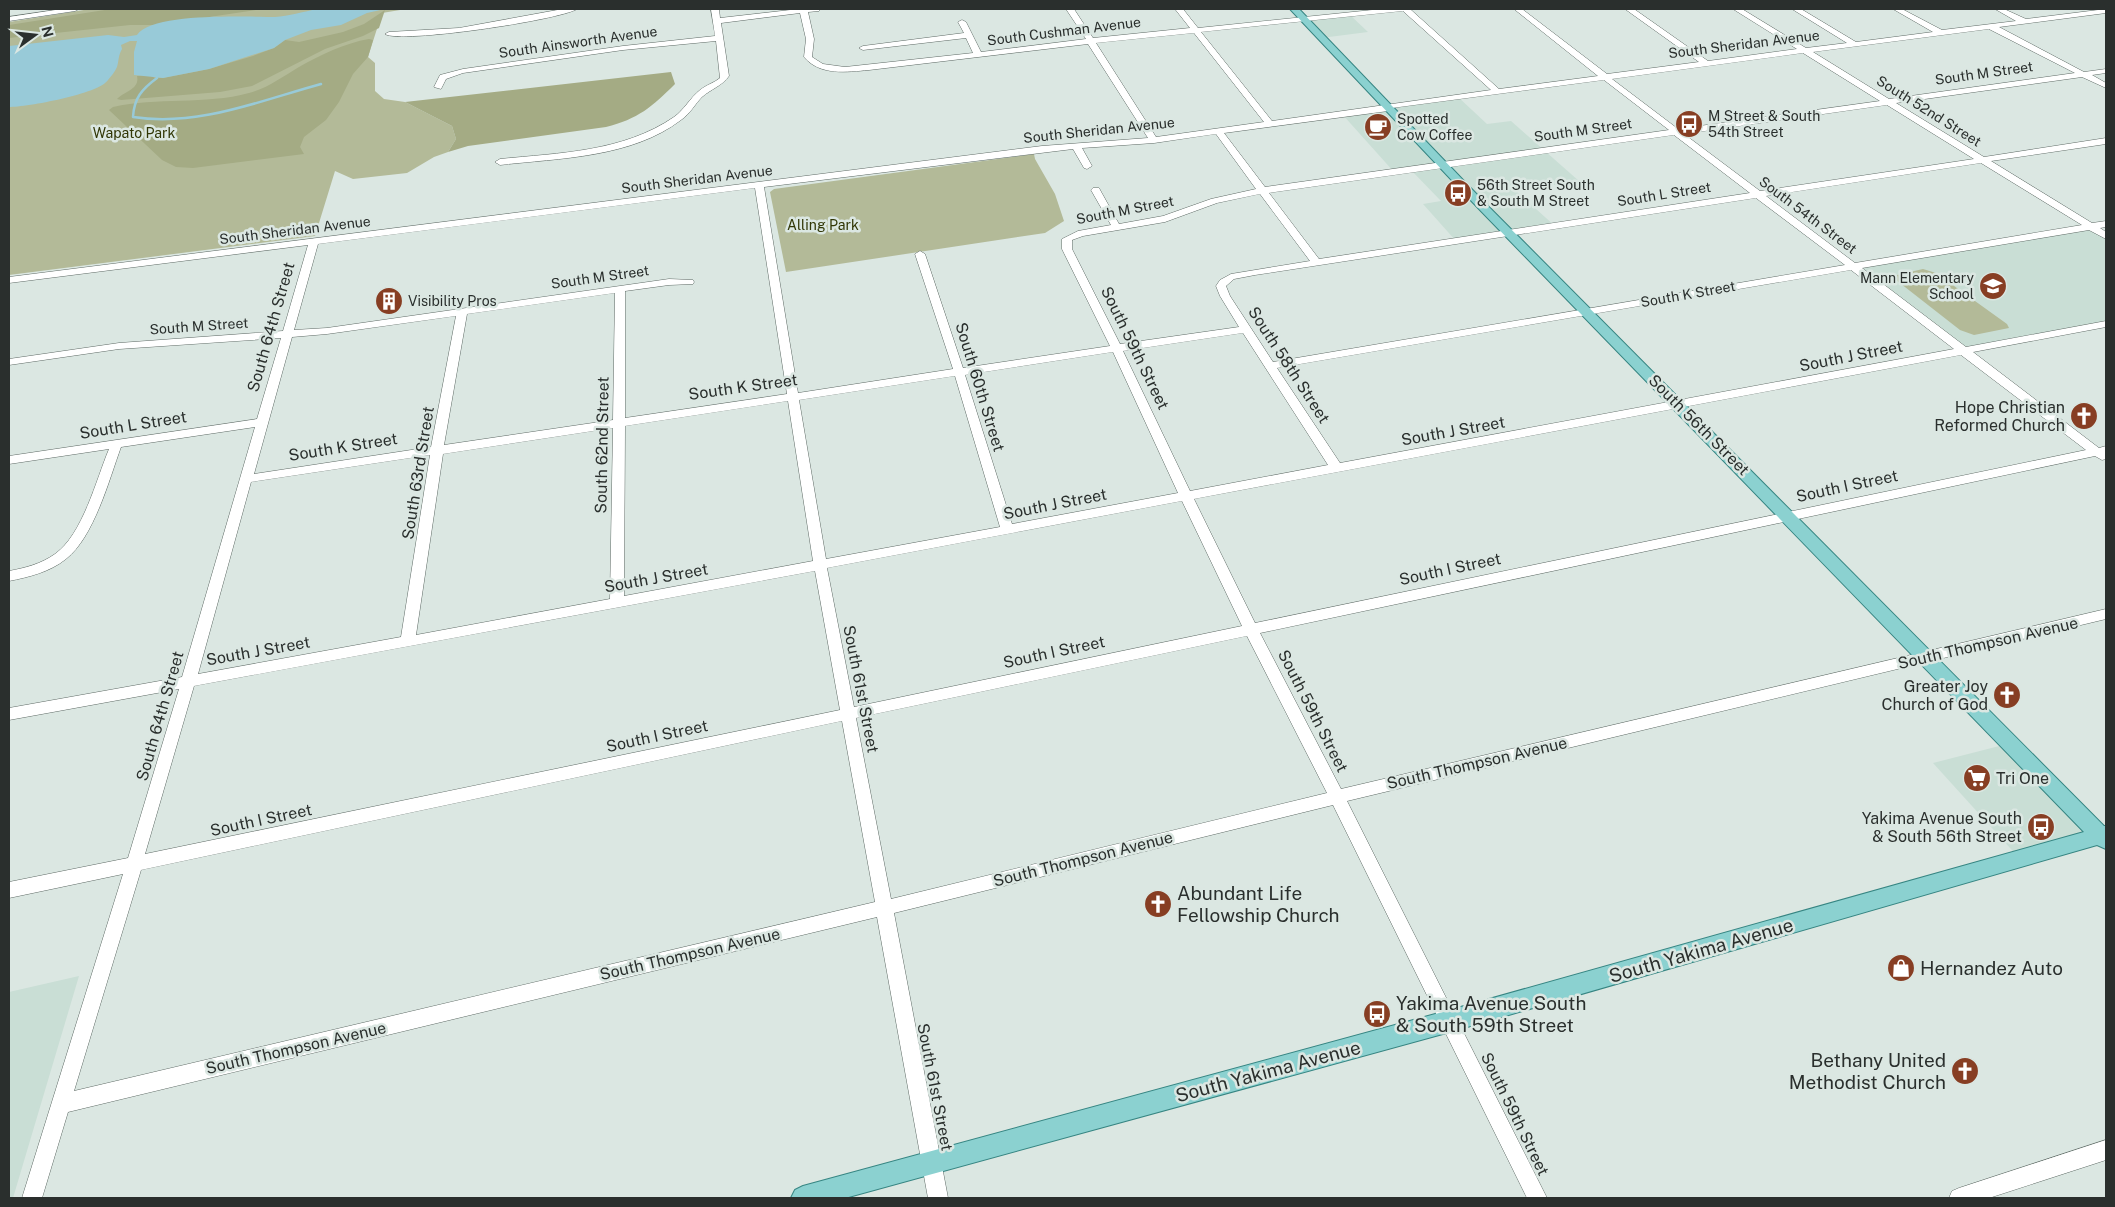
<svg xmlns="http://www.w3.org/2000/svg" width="2115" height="1207" font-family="'Public Sans',sans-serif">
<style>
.built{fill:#c9ded5}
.green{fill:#b3ba98}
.forest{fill:#a4ab84}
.water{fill:#98cad8}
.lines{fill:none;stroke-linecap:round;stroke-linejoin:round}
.stream{stroke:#98cad8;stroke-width:2.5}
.minor-casing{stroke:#5e6a65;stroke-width:1}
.major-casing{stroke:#368582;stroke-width:2}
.minor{fill:#fff;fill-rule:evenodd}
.major{fill:#8bd1d0;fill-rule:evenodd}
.labels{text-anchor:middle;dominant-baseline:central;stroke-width:5;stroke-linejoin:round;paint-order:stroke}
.far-street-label{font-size:14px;fill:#2a2f2d;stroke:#dbe7e2}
.far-poi-label{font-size:14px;fill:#2a2f2d;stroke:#dbe7e2;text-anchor:start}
.far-park-label{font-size:14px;fill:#313706;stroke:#dbe7e2}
.street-label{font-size:16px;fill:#2a2f2d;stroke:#dbe7e2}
.poi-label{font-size:16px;fill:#2a2f2d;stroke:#dbe7e2;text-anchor:end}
.near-poi-label{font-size:19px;fill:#2a2f2d;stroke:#dbe7e2;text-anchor:start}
.near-street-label{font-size:19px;fill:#2a2f2d;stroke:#dbe7e2}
</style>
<rect width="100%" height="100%" fill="#dbe7e2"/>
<path class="built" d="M1349,14l19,18 -47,6 -18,-19z
M1457,96l30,28 24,-3 68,60 -63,10 39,35 -99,15 -33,-37 18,-3 -31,-32 -16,3 -52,-58z
M2091,226l15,10v88l-141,27 -112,-85z
M2011,743l90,93 5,-2v7l-5,-5 -81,23 -87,-96z
M79,976l-66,222h-4v-206z"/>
<path class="green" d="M90,9h316l-24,4 -14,44 7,6v28l9,8 21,3 47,24 4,13 -8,13 -14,5 -27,16 -54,6 -18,-8 -20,65 -306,39v-253z
M1034,154l1,5 20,35 9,27 -19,12 -259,39 -16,-80 4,-3z
M1923,269l13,4 71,51 2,4 -35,7 -14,-5 -64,-50 1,-5z"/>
<path class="forest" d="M111,9h152l-107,16h-26l-121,13v-13z
M385,10l-6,18 -16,8 -38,13 -73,37 -32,6 -99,8 -4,-1c8,-8 23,-10 20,-23l12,-1 6,3h8l46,-9 44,-13 21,-8 11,-8 14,2 44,-10 21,-8z
M369,39l4,1 -5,17 -15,17 -14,28 -13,18 -22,17 -4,10 4,7 -111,14 -17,-1 -14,-7 -53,-50 4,-3c44,-10 92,-2 136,-14 19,-5 33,-16 50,-26 21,-12 46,-24 70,-28z
M671,72l4,12c-23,23 -37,35 -69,43l-138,19 -20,6 8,-13 -4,-13 -47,-24z"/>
<path class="water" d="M316,9h69l-18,4 -26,12 -30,5 -26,10 -11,8 -65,21 -46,9 -29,-3v-23l3,-11h-7l-9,4 1,4c-4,7 -3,11 -5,18 -2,5 -6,9 -9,13 -9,14 -81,27 -99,27v-61l99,-11 16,2 13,-2c16,-23 111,-18 138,-18 14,-1 28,-5 41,-8z"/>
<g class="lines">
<path class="stream" d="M157,78c-15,11 -23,20 -24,39 65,10 126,-16 188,-33"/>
<g class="minor-casing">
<path id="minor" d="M62,9h17l-4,2 -66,10v-4z
M563,9h14c-17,11 -177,35 -192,25l4,-2 70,-4z
M711,9h8l1,9 79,-9h21l-1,2 -11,1 6,27 -2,18 11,7 22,3 128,-14 -7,-15 -103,12 -4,-2 4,-2 101,-13 -6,-11 4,-2 4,2 15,30 105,-13 -20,-30h8l19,29 97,-10 -15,-19h8l15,19 184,-19h28l89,80 99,-13 -84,-67h8l85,65 92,-12 -74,-53h9l74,52 89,-12 -64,-40h9l64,39 41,-5 -55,-34h9l55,33 77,-10 -40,-23h9l40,21 74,-9 -21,-12h9l22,10 80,-10v4l-107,14 85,45 22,-3v4l-14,2 14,8v5l-24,-11 -186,26 88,54 122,-19v6l-115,17 101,62 14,-2v6l-6,1 6,4v7l-17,-9 -227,38 104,79 140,-26v6l-133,25 126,96 7,-2v13l-4,1 -7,-4 -835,177 81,156 765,-180v10l-759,182 200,397h-20l-194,-393 -439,108 54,285h-20l-51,-281 -809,195 -26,86h-20l101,-324 -114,24v-16l119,-24 51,-169 -170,31v-12l173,-31 73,-250 -134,20c-12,33 -27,90 -55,112 -16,13 -37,18 -57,22v-10c16,-3 32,-7 46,-17 28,-20 41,-74 54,-105l-100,15v-8l248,-37 24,-81 -162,11 -110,16v-6l110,-16 164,-12 25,-86 -299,38v-6l1033,-131 106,-8 -60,-94 -219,26c-22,2 -49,6 -65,-13l2,-18 -6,-26 -79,10 8,53c-7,10 -18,13 -27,21 -7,7 -12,17 -21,23 -50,38 -121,38 -181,45l-5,-3 5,-3c59,-6 123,-7 174,-42 10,-7 16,-19 26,-27 6,-5 14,-7 20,-12l-4,-37 -93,9 -160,23 -17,6 -5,10 -7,-2 6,-12 23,-6 160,-23 92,-10zM1403,11l88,79 -219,31 -71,-89zM1989,29l86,44 -186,26 -76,-47zM1194,33l70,89 -108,15 -60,-94zM1803,53l77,48 -202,28 -66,-50zM1604,80l65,50 -404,57 -41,-54 164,-22 4,-3zM1887,105l87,54 -214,32 -76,-57zM1216,134l40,55 -45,10 -48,17 -44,8 -20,-36h-6l-2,2 20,35 -33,6 -16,8v10l48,97 -147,22 -38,-114 -5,-3 -5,3 38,115 -155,24 -34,-206 309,-38 11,19 3,1 5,-3 -10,-18 72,-5zM1674,135l76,58 -431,66 -50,-66zM1981,163l101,62 -227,38 -89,-67zM755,188l32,206 -162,24v-127l44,-6 24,-1 1,-2 -1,-2 -24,-1 -342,49 -33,2 24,-86zM1260,194l50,67 -79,13 -11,6 -4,6 4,10 19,31 -119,17 -48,-95v-9l11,-4 82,-14 52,-19zM1756,198l89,67 -572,97 -43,-66 -4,-10 8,-7 21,-4zM1851,270l103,79 -614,114 -63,-95zM615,293l-2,127 -169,25 23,-131zM456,316l-25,131 -177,27 38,-137 35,-3zM1243,333l85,132 -138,26 -67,-140zM1113,352l65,141 -166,31 -47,-149zM1961,355l125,95 -831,173 -61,-124zM955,376l45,151 -174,32 -27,-159zM788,401l25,160 -189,35 1,-170zM613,428l-3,171 -194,36 27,-181zM430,455l-29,182 -203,37 53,-192zM1182,501l60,125 -388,81 -27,-139zM815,571l25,139 -695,144 49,-168zM1247,636l80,157 -436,106 -35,-181zM842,721l33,181 -801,189 67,-221z
M2106,1140v20l-117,38h-40l3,-7 7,-3z"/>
</g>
<g class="major-casing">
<path id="major" d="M1290,9h9l188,196 617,621h2v23l-9,-4 -647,187 -605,166h-54l4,-8 8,-4 647,-176 634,-178 -605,-623z"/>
</g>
<use href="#minor" class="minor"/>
<use href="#major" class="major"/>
</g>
<defs>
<g id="bus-disc" transform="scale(1.4375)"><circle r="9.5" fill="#873e23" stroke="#dbe7e2"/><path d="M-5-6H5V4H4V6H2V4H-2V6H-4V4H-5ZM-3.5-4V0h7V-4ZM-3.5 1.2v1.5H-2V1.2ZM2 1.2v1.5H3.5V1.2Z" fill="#fff"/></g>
<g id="cafe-disc" transform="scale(1.4375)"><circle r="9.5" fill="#873e23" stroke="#dbe7e2"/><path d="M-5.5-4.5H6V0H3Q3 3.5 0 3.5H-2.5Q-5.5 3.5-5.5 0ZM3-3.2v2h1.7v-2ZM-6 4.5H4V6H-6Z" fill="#fff"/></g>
<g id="school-disc" transform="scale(1.4375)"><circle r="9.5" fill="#873e23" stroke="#dbe7e2"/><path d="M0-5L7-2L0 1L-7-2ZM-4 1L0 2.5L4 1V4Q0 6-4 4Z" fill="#fff"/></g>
<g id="building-disc" transform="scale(1.4375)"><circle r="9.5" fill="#873e23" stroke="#dbe7e2"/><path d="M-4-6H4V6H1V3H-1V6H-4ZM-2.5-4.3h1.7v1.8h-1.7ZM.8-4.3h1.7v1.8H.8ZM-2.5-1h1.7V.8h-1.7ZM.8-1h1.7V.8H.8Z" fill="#fff"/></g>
<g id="church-disc" transform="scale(1.4375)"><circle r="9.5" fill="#873e23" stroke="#dbe7e2"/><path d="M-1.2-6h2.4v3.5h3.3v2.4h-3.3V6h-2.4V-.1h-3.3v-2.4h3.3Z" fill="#fff"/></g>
<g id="supermarket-disc" transform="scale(1.4375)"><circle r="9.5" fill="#873e23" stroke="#dbe7e2"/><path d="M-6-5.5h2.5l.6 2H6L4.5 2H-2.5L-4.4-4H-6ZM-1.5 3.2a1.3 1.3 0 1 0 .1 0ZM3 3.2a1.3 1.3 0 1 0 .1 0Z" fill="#fff"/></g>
<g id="shop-disc" transform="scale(1.4375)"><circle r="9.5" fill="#873e23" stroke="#dbe7e2"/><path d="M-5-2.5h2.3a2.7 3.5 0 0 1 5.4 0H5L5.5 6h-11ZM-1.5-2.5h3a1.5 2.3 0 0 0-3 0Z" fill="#fff"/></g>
</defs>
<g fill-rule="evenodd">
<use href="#bus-disc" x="1689" y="124"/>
<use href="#cafe-disc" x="1378" y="127"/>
<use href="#bus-disc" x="1458" y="193"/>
<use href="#school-disc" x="1993" y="286"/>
<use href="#building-disc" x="389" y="301"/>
<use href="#church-disc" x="2084" y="416"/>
<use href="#church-disc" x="2007" y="695"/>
<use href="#supermarket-disc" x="1977" y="778"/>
<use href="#bus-disc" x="2041" y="827"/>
<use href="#church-disc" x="1158" y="904"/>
<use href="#shop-disc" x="1901" y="968"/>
<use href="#bus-disc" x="1377" y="1014"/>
<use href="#church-disc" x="1965" y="1071"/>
</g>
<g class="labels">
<g class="far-street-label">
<text transform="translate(1064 31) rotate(-7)">South Cushman Avenue</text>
<text transform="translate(578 42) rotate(-8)">South Ainsworth Avenue</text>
<text transform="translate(1744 44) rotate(-7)">South Sheridan Avenue</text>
<text transform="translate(1984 73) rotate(-8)">South M Street</text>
<text transform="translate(1929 111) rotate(32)">South 52nd Street</text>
<text transform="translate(1099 130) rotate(-6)">South Sheridan Avenue</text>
<text transform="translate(1583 130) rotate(-8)">South M Street</text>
<text transform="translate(697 179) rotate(-7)">South Sheridan Avenue</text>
<text transform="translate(1664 194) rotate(-9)">South L Street</text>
<text transform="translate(1125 210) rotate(-11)">South M Street</text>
<text transform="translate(1808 215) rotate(37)">South 54th Street</text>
<text transform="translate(295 230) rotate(-7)">South Sheridan Avenue</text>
<text transform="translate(600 277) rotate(-8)">South M Street</text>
<text transform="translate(1688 294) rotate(-10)">South K Street</text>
<text transform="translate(199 326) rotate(-4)">South M Street</text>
</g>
<g class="far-poi-label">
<text x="1708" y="116">M Street &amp; South<tspan x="1708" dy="16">54th Street</tspan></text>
<text x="1397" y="119">Spotted<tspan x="1397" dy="16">Cow Coffee</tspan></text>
<text x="1477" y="185">56th Street South<tspan x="1477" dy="16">&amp; South M Street</tspan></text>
<text x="1974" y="278" text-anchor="end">Mann Elementary<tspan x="1974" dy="16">School</tspan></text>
<text x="408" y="301">Visibility Pros</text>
</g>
<g class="far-park-label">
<text x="134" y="133">Wapato Park</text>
<text x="823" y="225">Alling Park</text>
</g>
<g class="street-label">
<text transform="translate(271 327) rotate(-74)">South 64th Street</text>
<text transform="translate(1135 348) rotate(64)">South 59th Street</text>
<text transform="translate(1851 356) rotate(-11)">South J Street</text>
<text transform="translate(1289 365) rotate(57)">South 58th Street</text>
<text transform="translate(743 387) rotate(-8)">South K Street</text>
<text transform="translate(980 387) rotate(73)">South 60th Street</text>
<text transform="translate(133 425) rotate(-9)">South L Street</text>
<text transform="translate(1699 425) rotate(45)">South 56th Street</text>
<text transform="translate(1453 431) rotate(-10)">South J Street</text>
<text transform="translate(602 445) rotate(-89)">South 62nd Street</text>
<text transform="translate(343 447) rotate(-9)">South K Street</text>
<text transform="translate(418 473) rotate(-81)">South 63rd Street</text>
<text transform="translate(1847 486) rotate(-12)">South I Street</text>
<text transform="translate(1055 504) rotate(-11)">South J Street</text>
<text transform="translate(1450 569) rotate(-12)">South I Street</text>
<text transform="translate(656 578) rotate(-10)">South J Street</text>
<text transform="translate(1988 643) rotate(-13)">South Thompson Avenue</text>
<text transform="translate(258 651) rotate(-10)">South J Street</text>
<text transform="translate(1054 652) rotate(-12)">South I Street</text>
<text transform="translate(861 689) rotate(79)">South 61st Street</text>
<text transform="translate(1313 711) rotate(63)">South 59th Street</text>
<text transform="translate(160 716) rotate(-74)">South 64th Street</text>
<text transform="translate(657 736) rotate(-12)">South I Street</text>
<text transform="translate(1477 763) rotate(-13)">South Thompson Avenue</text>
<text transform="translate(261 820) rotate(-12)">South I Street</text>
<text transform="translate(1083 859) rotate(-14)">South Thompson Avenue</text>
<text transform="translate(690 954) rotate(-13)">South Thompson Avenue</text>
<text transform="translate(296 1048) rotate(-13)">South Thompson Avenue</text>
<text transform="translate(935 1087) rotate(79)">South 61st Street</text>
<text transform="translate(1515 1114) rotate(64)">South 59th Street</text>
</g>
<g class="poi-label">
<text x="2065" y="407">Hope Christian<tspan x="2065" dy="18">Reformed Church</tspan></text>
<text x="1988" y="686">Greater Joy<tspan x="1988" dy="18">Church of God</tspan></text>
<text x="1996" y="778" text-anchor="start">Tri One</text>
<text x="2022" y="818">Yakima Avenue South<tspan x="2022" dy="18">&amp; South 56th Street</tspan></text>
</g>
<g class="near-poi-label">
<text x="1177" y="893">Abundant Life<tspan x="1177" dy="22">Fellowship Church</tspan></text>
<text x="1920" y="968">Hernandez Auto</text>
<text x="1396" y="1003">Yakima Avenue South<tspan x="1396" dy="22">&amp; South 59th Street</tspan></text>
<text x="1946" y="1060" text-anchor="end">Bethany United<tspan x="1946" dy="22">Methodist Church</tspan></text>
</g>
<g class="near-street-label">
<text transform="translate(1701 950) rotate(-16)">South Yakima Avenue</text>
<text transform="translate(1268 1071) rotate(-15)">South Yakima Avenue</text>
</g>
</g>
<rect width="2115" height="1207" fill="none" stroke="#2a2f2d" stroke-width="20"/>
<g transform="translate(35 35) rotate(75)" stroke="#dbe7e2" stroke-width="4" paint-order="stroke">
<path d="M0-4L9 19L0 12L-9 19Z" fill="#2a2f2d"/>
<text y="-8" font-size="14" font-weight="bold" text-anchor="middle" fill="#2a2f2d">N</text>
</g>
</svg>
